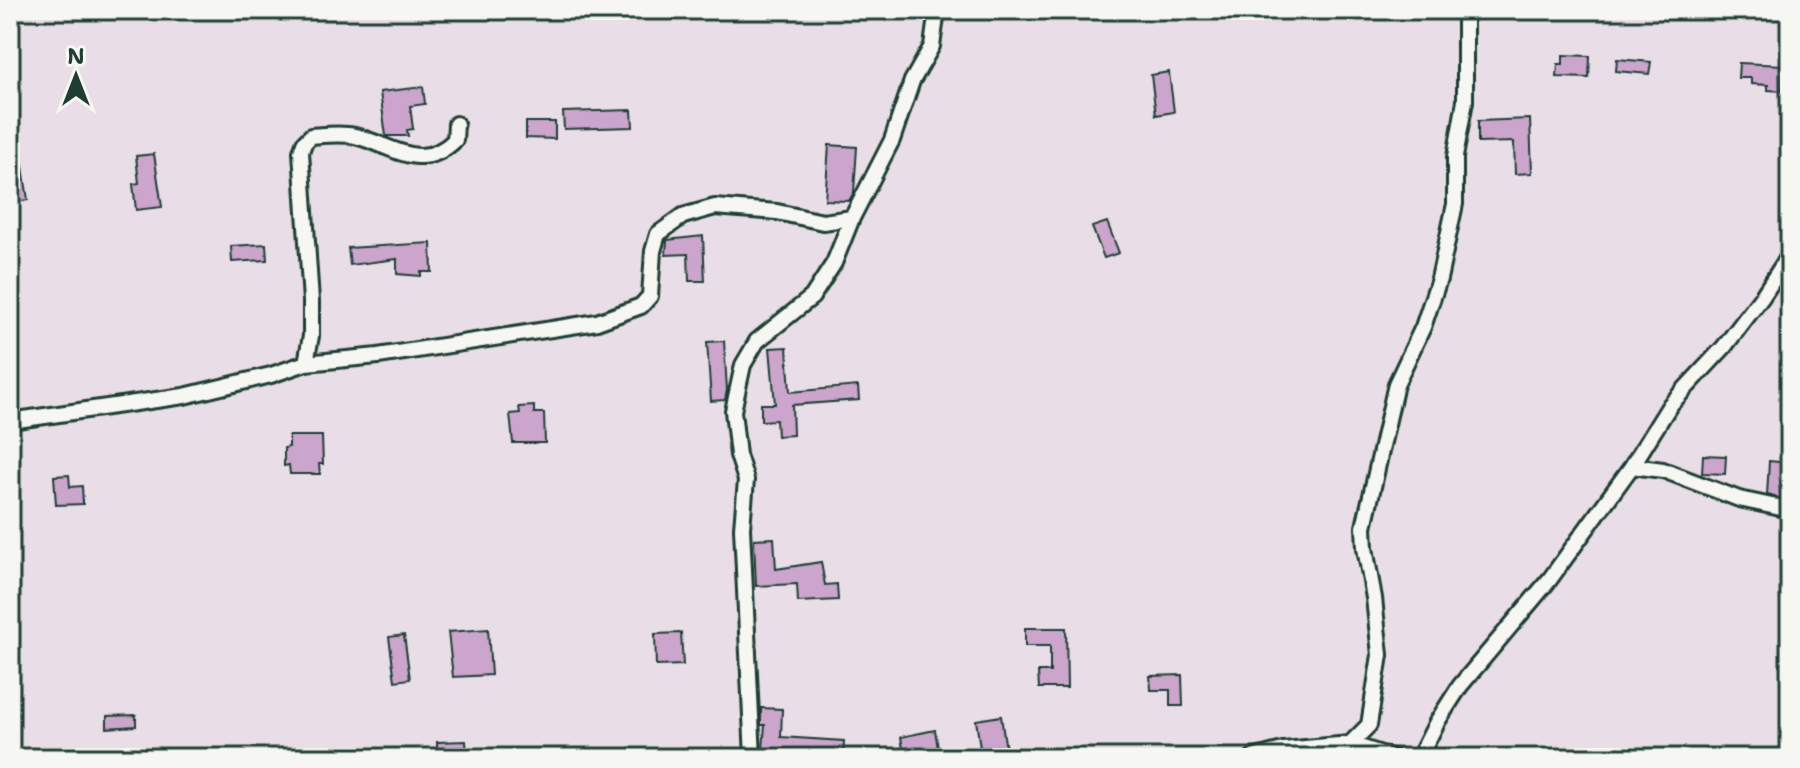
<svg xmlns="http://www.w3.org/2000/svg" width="1800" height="768" font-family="'Shantell Sans',sans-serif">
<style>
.building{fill:#cca5cc;stroke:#1f3d34;stroke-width:2}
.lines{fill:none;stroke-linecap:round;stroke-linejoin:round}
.minor-casing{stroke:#1f3d34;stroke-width:20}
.minor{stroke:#f6f6f2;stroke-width:14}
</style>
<rect width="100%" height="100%" fill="#e9dee7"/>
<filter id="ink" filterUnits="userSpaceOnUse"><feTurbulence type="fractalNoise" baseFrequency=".0125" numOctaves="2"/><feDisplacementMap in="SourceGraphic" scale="16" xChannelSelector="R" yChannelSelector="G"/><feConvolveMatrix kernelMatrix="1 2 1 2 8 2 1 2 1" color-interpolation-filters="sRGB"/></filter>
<g filter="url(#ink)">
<path class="building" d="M1563,55l27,1 -1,22 -32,-1 1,-13h5z
M1617,59l34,3 -2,12 -33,-3z
M1739,63l44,2 -1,26 -14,-1v-5l-17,-1v-6h-13z
M1169,72l5,40 -18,3 -5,-40z
M423,87l2,17 -15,2 3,23 -6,1 1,6h-22l-6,-44z
M632,110l1,17 -69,2 -1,-17z
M1530,119l2,54 -17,1 -1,-32 -36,1v-22z
M526,122h29v17l-29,-1z
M18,134l10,66 -18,2v-67z
M829,145l28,2 -3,45 -5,9 -24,-1z
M154,154l8,53 -26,3 -3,-26 6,-1 -3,-27z
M1107,222l12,31 -15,5 -12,-31z
M703,236l2,45h-16l-1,-27 -22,1 1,-15z
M431,243l1,29h-11v4l-24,-2v-15l-47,6 -2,-17z
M266,244l1,16 -35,2 -1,-16z
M724,341l3,49 -2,10 -14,1 -4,-59z
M787,347l3,45 68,-6 1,14 -67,5 1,30 -16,1 -1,-16 -15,1v-17h14l-5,-56z
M534,406v7h10l1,30h-32l-3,-29 10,-1 -1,-6z
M289,436h33l1,28h-4l1,10h-30l-1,-9 -5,1v-18l5,-1z
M1703,455l23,1 -1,18 -23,-1z
M1769,461l21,2v17l-4,-1 -2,20 -17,-4z
M69,475l1,12 12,-1 1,18 -27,1 -2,-29z
M774,538l2,31 45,-7 4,23 12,-1 1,16 -40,2 -1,-18 -41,2 -2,-47z
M1025,628h41l1,60h-28l-1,-16h12v-26h-25z
M488,629l3,46 -38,2 -5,-45z
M681,633l2,32 -27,1 -1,-32z
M404,635l6,44 -15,2 -6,-44z
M1182,675l1,31h-13v-16h-19l-1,-14z
M761,708l21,1 -1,28 63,4 -1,17 -53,-2v-6l-27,-1 2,-24h-4z
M136,715v11l-29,2v-12z
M1001,716l5,34 -14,2 -1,-4h-11l-4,-28z
M935,730l3,18 -34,7 -3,-18z
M466,741l1,17h-30v-16z"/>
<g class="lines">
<g class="minor-casing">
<path id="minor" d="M306,363l5,-27v-35l-10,-149 3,-9 7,-7c14,-1 31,-3 44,0 38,9 65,38 100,4l1,-16
M10,421l174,-25 87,-21 35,-12 72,-7 219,-34 44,-16 9,-10 3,-45 5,-17 25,-18 32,-9 62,5 46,10 29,-4
M1632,466l31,4 76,29 51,11
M1350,744l19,-19 11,-70 -6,-57 -9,-50 -1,-21 32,-143 27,-57 16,-48 16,-75v-47l10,-56v-91
M753,758l-11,-230 4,-48 -8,-25 -5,-44 10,-46 14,-24 55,-44 22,-34 18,-45 40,-78 20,-59 20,-35 5,-36
M1252,758l31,-8 67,-6 44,14
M1419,758l18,-36 23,-36 90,-107 82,-113 38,-61 54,-58 38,-50 28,-43"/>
</g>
<use href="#minor" class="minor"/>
</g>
</g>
<rect width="1800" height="768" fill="none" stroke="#f6f6f2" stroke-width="40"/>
<rect x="20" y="20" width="1760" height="728" fill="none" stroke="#1f3d34" stroke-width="3" filter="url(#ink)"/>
<g transform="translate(76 76)" stroke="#f6f6f2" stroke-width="6" paint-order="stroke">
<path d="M0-6L14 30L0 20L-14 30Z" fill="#1f3d34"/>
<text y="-12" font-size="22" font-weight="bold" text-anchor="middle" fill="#1f3d34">N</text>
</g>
</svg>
